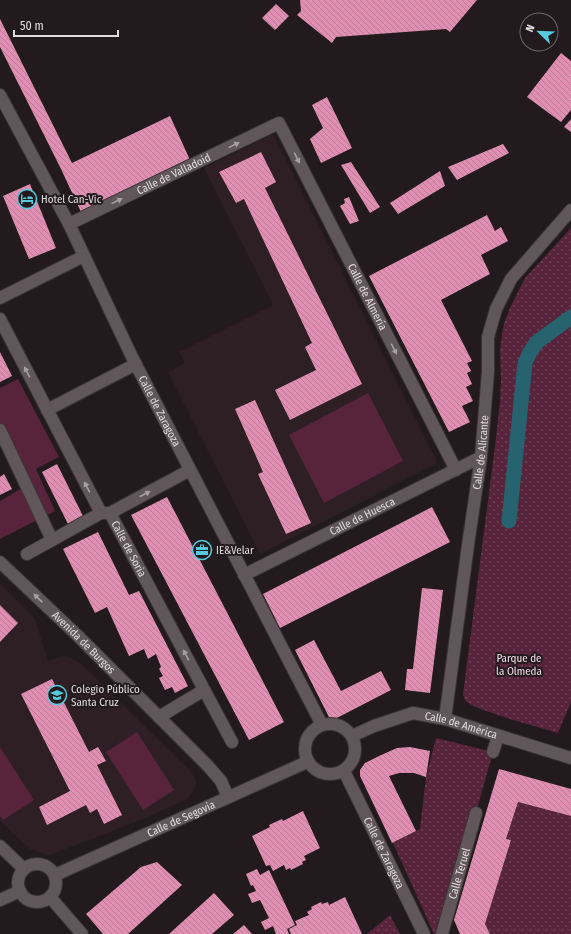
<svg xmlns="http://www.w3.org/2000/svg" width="571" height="934" font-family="'Fira Sans Condensed',sans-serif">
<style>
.built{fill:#2e1f25}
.green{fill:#57243c}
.park{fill:url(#park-dots)}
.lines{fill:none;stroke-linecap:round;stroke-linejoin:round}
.canal{stroke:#26636e;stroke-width:15}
.building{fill:url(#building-back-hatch)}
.street-casing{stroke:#3a3436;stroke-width:14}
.secondary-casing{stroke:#3a3436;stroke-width:14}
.street{stroke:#61565a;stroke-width:12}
.secondary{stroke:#61565a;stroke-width:12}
.oneway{fill:#a89fa3}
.labels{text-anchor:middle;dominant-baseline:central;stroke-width:4;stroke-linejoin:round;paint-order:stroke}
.street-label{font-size:11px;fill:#e2dbde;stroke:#221a1d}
.poi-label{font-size:11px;fill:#e2dbde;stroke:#221a1d;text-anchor:start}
.park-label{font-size:11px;fill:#f2dce5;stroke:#221a1d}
</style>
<defs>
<pattern id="park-dots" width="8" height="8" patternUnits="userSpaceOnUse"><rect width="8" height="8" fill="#57243c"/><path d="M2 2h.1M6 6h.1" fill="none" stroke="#6f4358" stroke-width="1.8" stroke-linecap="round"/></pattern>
<pattern id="building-back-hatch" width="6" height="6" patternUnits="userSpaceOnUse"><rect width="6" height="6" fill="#e08fb3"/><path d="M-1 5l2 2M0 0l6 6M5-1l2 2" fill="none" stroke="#b97c97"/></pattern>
</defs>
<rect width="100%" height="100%" fill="#221a1d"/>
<path class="built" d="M273,134l165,329 -178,91 -92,-182 17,-9 -6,-11 94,-47 -69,-137z
M0,584l35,35 13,42 15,-6 7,2 13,8 108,107 5,7v5l-3,8 -6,7 -41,19 -96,37 -6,-1 -14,-5 -30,-28z"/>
<path class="green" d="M18,379l41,78 -23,12 19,42 -55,28v-38l27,-16 -27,-54v-43z
M368,393l35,68 -79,42 -35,-68z
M137,732l37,58 -31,20 -37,-58z
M0,747l34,53 -31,20 -3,-4z"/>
<path class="park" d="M571,228v474l-13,31c-15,-5 -86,-23 -93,-33 0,-1 -2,-5 -2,-6l32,-248 5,-44 1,-22 -1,-31 4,-26 6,-15 15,-30z
M436,738l57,14 -51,182h-8l-41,-91 27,-14 6,-52z
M518,802l53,14v118h-81l-5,-10 26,-84 -5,-1z
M390,915l10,19h-33z"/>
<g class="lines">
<path class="canal" d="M509,521l16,-158 5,-11 7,-10 34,-25"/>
</g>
<path class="building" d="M300,0h177l-27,32 -4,-3 -110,8 -4,6 -35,-28 4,-4z
M276,4l13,12 -14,14 -13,-12z
M0,19l72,144 98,-47 20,44 -109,52 -20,-43 -61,-122z
M561,53l10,8v49l-10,12 -34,-25z
M327,97l25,51 -31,15 -11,-24 13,-11 -11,-23z
M571,119v13l-7,-5z
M503,144l6,9 -52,27 -9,-13z
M261,152l15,30 -11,6 97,196 -72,36 -15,-30 41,-20 -11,-23 7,-4 -68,-144 -8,4 -17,-31z
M351,162l29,45 -10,6 -29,-48z
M440,171l5,15 -47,28 -8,-11z
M30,184l26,64 -27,11 -26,-63z
M349,197l10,24 -9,3 -10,-18 5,-3 -1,-4z
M487,215l8,16 6,-4 7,14 -27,14 9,19 -49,26 31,61 -5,2 4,8 -4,2 5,11 -6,3 7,14 -11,5 8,16 -21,10 -80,-156z
M0,352l12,24 -12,6z
M255,400l56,123 -25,11 -28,-60 5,-2 -28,-63z
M57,464l27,54 -15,8 -27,-54z
M4,474l8,15 -12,6v-18z
M167,497l117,225 -35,18 -118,-225z
M432,507l18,35 -170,86 -17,-34z
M98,532l31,63 10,-4 49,95 -13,7 -3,-6 -7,3 -6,-12 4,-2 -4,-7 2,-2 -5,-13 -8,5 -4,-10 -15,7 -22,-49 -12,6 -32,-64z
M422,588l21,2 -13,103 -25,-3 2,-21h6z
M0,605l18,18 -18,19z
M314,640l27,51 40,-20 10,19 -60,31 -36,-71z
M52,679l37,73 9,-5 8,14 -9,4 25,50 -18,9 -7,-15 -7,4 -4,-8 -39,20 -8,-18 31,-16 -49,-97z
M410,747l20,4 -4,26 -12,-4h-15l-10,3 27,55 -24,12 -30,-63 -2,-4v-6l5,-7 14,-7 18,-8z
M499,769l72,20v27l-53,-14 -12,37 5,1 -26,84 5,10h-30l-6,-14z
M303,811l17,37 -16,8 2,4 -4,2 1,2 -12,6 -1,-2 -4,2 -2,-5 -11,6 -3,-6 -4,1 -14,-30 18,-9 -1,-2 13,-6 1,2z
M157,862l25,23 -54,49h-25l-17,-20 55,-47z
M257,869l3,6 9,-5 26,55 -8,4 2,5h-13l-3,-8 -8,4 -4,-8 8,-4 -9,-18 -8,3 -4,-9 8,-3 -3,-6 -2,1 -5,-12z
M214,893l20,22 -22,19h-43z
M345,897l17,37h-71l-2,-5 8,-4 -2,-4 14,-6 -2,-3 5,-3 -1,-2 10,-5 1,2 6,-2 1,3z
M244,925l8,9h-19z"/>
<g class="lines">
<g class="street-casing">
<g id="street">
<path id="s1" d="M69,224l210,-101 177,347"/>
<path d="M0,298l84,-42"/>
<path id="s2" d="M0,319l101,194h9l122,229"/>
<path d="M47,410l89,-46"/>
<path d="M0,430l52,110"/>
<path d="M110,513l80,-43"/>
<path d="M27,554l74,-41"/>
<path id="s3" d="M0,562l77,73 131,131 13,15 7,16"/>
<path id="s4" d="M244,575l237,-118"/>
<path d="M159,717l45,-27"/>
<path id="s5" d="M445,719l23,-174 13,-88 7,-85v-35l8,-28 15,-30 60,-69"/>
<path id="s6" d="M352,736l22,-10 39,-13 32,6 126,39"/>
<path d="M493,752l5,-16"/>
<path d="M0,846l24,23"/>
<circle cx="37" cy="883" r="19"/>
<path id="s7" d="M55,875l252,-113"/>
<path d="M50,897l32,37"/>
<path d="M0,900l20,-9"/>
<path id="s8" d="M442,934l34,-121"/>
</g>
</g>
<g class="secondary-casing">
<g id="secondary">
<path id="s9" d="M0,95l69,129 64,135 189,366"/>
<circle cx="330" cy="749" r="25"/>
<path id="s10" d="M344,771l80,163"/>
</g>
</g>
<use href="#street" class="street"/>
<use href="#secondary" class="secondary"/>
</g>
<defs><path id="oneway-solid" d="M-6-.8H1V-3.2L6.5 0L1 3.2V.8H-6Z"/></defs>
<g class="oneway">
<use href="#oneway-solid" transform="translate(234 145) rotate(-26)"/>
<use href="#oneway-solid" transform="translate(297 158) rotate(63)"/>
<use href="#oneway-solid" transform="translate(117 201) rotate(-26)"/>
<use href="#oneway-solid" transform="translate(394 349) rotate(63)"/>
<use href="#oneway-solid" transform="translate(27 372) rotate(-117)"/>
<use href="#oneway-solid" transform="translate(87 487) rotate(-118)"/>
<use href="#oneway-solid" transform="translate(145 494) rotate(-28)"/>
<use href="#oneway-solid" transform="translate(38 598) rotate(-136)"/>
<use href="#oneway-solid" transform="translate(186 655) rotate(-118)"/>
</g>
<defs>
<g id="hotel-ring" transform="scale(1)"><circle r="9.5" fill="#221a1d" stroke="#55cadf" stroke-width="1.5"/><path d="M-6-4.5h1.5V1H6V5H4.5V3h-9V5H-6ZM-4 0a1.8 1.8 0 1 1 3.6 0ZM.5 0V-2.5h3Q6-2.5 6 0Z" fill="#55cadf"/></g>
<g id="office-ring" transform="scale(1)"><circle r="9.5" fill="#221a1d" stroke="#55cadf" stroke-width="1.5"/><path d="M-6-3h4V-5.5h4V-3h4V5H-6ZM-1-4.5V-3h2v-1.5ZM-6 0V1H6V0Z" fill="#55cadf"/></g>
<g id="school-ring" transform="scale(1)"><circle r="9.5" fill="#221a1d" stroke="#55cadf" stroke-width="1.5"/><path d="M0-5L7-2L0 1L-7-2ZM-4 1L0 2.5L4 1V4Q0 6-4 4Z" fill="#55cadf"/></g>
</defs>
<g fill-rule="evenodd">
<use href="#hotel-ring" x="27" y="199"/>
<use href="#office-ring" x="202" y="550"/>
<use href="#school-ring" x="57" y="695"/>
</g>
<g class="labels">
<g class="street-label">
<text stroke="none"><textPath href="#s1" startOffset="116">Calle de Valladoid</textPath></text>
<text stroke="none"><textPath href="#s1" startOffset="428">Calle de Almería</textPath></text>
<text stroke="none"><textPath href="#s9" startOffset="354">Calle de Zaragoza</textPath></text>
<text stroke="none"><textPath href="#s5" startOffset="269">Calle de Alicante</textPath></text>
<text stroke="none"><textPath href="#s4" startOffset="132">Calle de Huesca</textPath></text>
<text stroke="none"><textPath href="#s2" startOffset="268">Calle de Soria</textPath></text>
<text stroke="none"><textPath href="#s3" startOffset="116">Avenida de Burgos</textPath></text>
<text stroke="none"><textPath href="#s6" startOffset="115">Calle de América</textPath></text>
<text stroke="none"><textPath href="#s7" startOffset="138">Calle de Segovia</textPath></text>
<text stroke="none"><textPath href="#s10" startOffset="91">Calle de Zaragoza</textPath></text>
<text stroke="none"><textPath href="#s8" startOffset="63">Calle Teruel</textPath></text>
</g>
<g class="poi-label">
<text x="41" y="199">Hotel Can-Vic</text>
<text x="216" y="550">IE&amp;Velar</text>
<text x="71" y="689">Colegio Público<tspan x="71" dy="13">Santa Cruz</tspan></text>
</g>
<g class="park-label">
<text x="519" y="658">Parque de<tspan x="519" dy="13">la Olmeda</tspan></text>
</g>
</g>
<g transform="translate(539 32) rotate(293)"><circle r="19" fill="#221a1d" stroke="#6f676a"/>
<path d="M0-3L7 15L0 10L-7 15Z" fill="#55cadf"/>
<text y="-6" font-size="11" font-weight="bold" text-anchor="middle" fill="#e2dbde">N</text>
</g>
<path d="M14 30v6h104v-6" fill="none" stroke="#e2dbde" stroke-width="2"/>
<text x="20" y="30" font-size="12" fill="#e2dbde" stroke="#221a1d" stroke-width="3" paint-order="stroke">50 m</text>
</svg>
